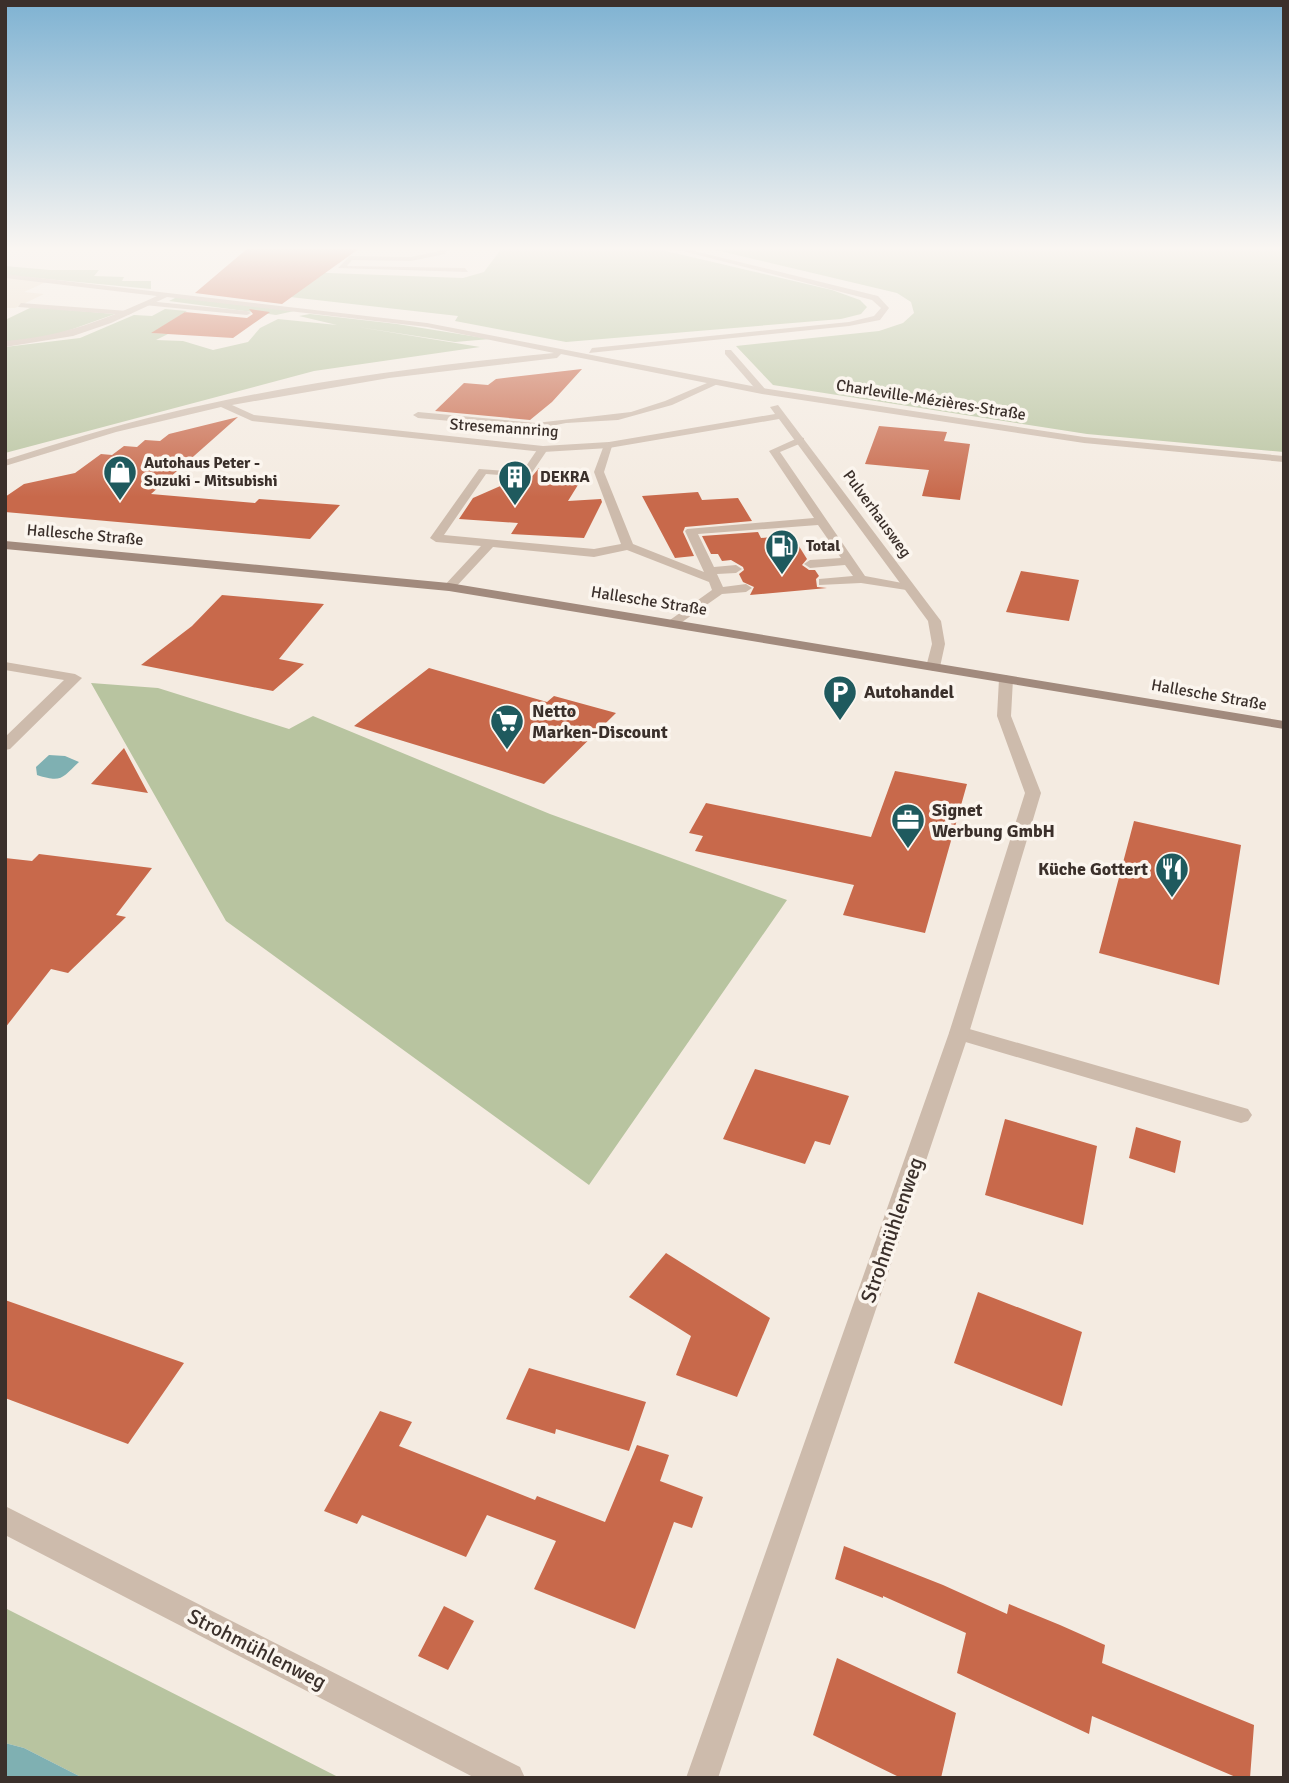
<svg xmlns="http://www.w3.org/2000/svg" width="1289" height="1783" font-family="Signika,sans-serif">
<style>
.green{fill:#b8c4a0}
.plaza{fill:#ecdcc8}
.water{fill:#7fb0b2}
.building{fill:#c8694b}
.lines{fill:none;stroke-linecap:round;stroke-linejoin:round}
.lane{fill:#cdbbac;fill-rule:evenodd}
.street{fill:#cdbbac;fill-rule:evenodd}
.secondary{fill:#a18a7d;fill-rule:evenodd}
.labels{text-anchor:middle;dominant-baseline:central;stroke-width:7;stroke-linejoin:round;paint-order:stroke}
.far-street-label{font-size:16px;fill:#3b302b;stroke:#fbf5ee}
.far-poi-label{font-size:16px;font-weight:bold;fill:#3b302b;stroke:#fbf5ee;text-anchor:start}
.poi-label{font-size:18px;font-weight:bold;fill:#3b302b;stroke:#fbf5ee;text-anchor:start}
.near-street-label{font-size:21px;fill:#3b302b;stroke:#fbf5ee}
</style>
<rect width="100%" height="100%" fill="#f4ebe1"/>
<path class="green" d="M502,248h151l179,42 28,10 7,7 -6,7 -20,5 -275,23 -111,-21 3,-5 -168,-19 -80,-12v-5l10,-3 82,-5 161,6 21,-6z
M707,248h577v204l-197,-18 -314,-49 -37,-39 143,-15 24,-8 11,-10 -3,-11 -14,-9z
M5,266l45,4h49l-5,6 30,1 -2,4h29v8l-146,-14z
M179,296l115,15 -18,4 -107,-14z
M32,307l83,7 -73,26 -37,2v-22z
M165,309l22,2 -35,22 16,1 -12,6 27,1 30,9 35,-8 12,-14 18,-9 59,6 -38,-9 11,-2 87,10 93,15 -35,3 -97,-15 122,20 -166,24 -309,82v-106l75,-9 54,-23 18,1z
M91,683l67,5 131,41 24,-13 237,98 237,86 -198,285 -363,-264z
M5,1608l335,170h-257l-59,-30 -19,-5z"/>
<path class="plaza" d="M5,278l43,3 -24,11 20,2 -29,14h-10z"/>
<path class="water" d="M49,755l16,1 14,6c-17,16 -17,21 -42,13l-1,-8z
M5,1743l19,5 59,30h-78z"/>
<path class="building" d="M248,248h112l-78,56 -87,-11z
M249,309l21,3 -37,26 -82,-5 34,-21 -11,-1 73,7 6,-4z
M582,369l-30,33 -22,18 -95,-9 29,-28 24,2 8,-6z
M238,417l-87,77 104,9 4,-4 81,6 -30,34 -305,-27v-15l19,-13 51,-11 26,-19 11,1 12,-9 13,1 8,-7 15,1 9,-7z
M879,426l68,6 -3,9 26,3 -10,56 -38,-4 7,-26 -64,-6z
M539,468l47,4 -18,29 33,-2 1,3 -18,36 -73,-4 7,-11 -59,-4 14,-21 43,-19 13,1z
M698,492l4,8 36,-2 14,23 -67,6 -2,5 11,24 -19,2 -33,-62z
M758,532l3,6 31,-3 15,24 -5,6 7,5h6l4,6 -3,3 1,8 10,1 -77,7 4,-8 -11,-5 -4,-8 5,-4 -1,-3 -12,-7 -9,1 -4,-7h-7l-9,-18z
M1021,571l58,9 -10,41 -63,-9z
M222,595l102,9 -45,55 25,5 -31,27 -132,-26 51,-39z
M429,668l118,34 7,-6 62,17 -72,71 -190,-58z
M124,748l24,45 -57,-9z
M895,771l72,13 -42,149 -82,-18 11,-30 -159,-34 8,-15 -14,-3 17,-30 165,34z
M1134,821l107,24 -22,140 -120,-32z
M39,854l113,14 -36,47 10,2 -58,56 -17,-4 -46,59v-170l27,3z
M755,1069l94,27 -19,49 -15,-4 -10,23 -82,-25z
M1005,1119l92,27 -14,79 -98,-30z
M1136,1127l45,14 -6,32 -46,-15z
M666,1253l104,65 -33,79 -61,-22 15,-39 -62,-39z
M978,1292l104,40 -20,74 -108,-43z
M5,1300l179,63 -56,81 -123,-46z
M529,1368l117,34 -17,49 -73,-22 -1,5 -49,-15z
M380,1411l32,11 -13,24 136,54 2,-4 68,26 32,-77 32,10 -9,26 43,16 -11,31 -18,-6 -39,107 -101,-40 22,-48 -69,-26 -21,42 -104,-42 -5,9 -33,-13z
M844,1546l99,39 64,29 2,-10 51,21 45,20 -3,18 152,62 -4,53h-12l-146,-62 -3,18 -132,-61 9,-40 -83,-37v2l-48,-19z
M444,1606l30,15 -26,49 -30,-14z
M837,1658l119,55 -15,65h-40l-88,-43z"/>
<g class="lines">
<path class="lane" d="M441,248h7l-3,6 -34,7 -59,-1 -5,6 118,2 3,4 -130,-4 12,-12 61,1 28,-6z
M147,301l100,10 4,2 -4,2 -103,-10z
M21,303l107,8 4,2 -4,2 -110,-8z
M725,350h6l34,39v4h-6l-34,-39z
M714,380l8,2 -50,23 -54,15 -52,3 -30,6 -118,-11 -5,-3 5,-3 118,11 95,-11 34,-11z
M800,437l4,1v4l-24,10 85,124 48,9v6l-52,-8 -42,2v-6l34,-3 -8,-11 -35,3 -6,-4 6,-4 31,-2 -23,-33 -120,9 16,33 22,-2 6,4 -6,4 -19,1 6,13 23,-3 6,4 -6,4 -24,2 -47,33 -5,-1v-6l42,-30 -3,-8 -82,-32 -33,7 -101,-10 -40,43 -4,1 -6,-4 38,-41 -45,-4 -6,-4 49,-69 43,3 17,-25 9,2 -19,28 -43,-3 -42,61 150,14 27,-5 -27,-72 10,-27 9,-2 -9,29 29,72 71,28 -19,-41 2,-2 127,-11 -45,-67z
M959,1026l282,81 7,2 4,6 -4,6 -7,2 -289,-85 -3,-5 3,-5z"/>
<path class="street" d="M671,248h11l196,48 11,12 -9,12 -31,6 -260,27 3,-5 257,-26 25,-6 7,-8 -9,-8z
M5,274l422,49 335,65 322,49 200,19v6l-200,-19 -322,-49 -201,-40 -4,4 -168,20 -157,27 22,10 289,31 66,-4 166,-28 -5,-7 8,-2 163,216 4,23 -5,23 -7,4 -7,-4 6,-23 -4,-23 -149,-202 -170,29 -66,4 -291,-31 -31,-14 -105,25 -111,34v-6c53,-17 105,-33 159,-46 128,-31 259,-48 390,-61l-127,-26 -260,-30 -56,26 -38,13 -68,11v-6c56,-4 102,-22 152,-45l-152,-18z
M5,662l70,12 7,4 -72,71 -5,1v-13l59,-57 -59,-10z
M1006,675l7,4 -2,37 30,77 -72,240 -251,745h-32l263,-745 76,-240 -28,-77 2,-37z
M5,1506l515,261 5,11h-50l-470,-243z"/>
<path class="secondary" d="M5,541l444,42 835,138v8l-835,-138 -444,-42z"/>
</g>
<linearGradient id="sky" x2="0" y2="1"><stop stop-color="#7eb2d2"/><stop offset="0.5" stop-color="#faf6f2"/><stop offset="1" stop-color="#faf6f2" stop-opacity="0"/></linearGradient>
<rect width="1289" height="497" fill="url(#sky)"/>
<defs>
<g id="shop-pin" transform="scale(1.75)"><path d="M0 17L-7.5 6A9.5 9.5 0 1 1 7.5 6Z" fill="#1f5a5e" stroke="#fbf5ee"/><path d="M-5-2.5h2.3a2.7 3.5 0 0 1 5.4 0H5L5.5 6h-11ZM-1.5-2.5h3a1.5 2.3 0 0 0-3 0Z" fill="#fff"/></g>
<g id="building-pin" transform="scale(1.75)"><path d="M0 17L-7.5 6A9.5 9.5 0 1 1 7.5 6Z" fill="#1f5a5e" stroke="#fbf5ee"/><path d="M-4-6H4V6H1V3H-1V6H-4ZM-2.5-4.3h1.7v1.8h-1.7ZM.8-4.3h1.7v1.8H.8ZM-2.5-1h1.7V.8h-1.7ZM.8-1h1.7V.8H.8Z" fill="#fff"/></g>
<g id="fuel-pin" transform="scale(1.75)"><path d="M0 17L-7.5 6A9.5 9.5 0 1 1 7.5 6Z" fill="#1f5a5e" stroke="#fbf5ee"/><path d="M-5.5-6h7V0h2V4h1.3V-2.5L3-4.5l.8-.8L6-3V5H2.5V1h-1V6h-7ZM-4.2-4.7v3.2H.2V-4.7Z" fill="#fff"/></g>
<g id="parking-pin" transform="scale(1.75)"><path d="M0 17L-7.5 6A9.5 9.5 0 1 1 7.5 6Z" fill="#1f5a5e" stroke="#fbf5ee"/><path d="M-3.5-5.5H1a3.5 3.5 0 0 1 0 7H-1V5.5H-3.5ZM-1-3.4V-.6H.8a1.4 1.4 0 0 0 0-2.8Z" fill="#fff"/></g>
<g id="supermarket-pin" transform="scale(1.75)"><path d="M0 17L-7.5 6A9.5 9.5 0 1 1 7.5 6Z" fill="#1f5a5e" stroke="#fbf5ee"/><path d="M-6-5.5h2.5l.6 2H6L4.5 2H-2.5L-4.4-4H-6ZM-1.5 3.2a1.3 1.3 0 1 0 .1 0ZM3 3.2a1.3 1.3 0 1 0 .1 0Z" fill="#fff"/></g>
<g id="office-pin" transform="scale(1.75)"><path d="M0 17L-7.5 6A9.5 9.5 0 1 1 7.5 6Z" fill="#1f5a5e" stroke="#fbf5ee"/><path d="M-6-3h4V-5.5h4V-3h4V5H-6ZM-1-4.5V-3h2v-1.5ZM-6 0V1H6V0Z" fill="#fff"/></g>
<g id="restaurant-pin" transform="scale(1.75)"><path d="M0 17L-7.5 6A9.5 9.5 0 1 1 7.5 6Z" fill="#1f5a5e" stroke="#fbf5ee"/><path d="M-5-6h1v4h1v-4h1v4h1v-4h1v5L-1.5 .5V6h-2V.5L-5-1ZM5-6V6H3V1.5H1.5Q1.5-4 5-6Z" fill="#fff"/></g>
</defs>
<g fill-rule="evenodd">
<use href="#shop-pin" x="120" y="472"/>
<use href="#building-pin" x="515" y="477"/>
<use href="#fuel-pin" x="782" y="546"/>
<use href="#parking-pin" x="840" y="692"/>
<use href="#supermarket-pin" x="507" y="721"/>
<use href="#office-pin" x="908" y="820"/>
<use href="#restaurant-pin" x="1172" y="869"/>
</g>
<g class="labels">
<g class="far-street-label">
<text transform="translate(931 400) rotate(9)">Charleville-Mézières-Straße</text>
<text transform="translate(504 428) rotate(4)">Stresemannring</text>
<text transform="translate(877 514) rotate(54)">Pulverhausweg</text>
<text transform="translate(85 535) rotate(5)">Hallesche Straße</text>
<text transform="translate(649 601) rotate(9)">Hallesche Straße</text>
<text transform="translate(1209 695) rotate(10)">Hallesche Straße</text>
</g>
<g class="far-poi-label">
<text x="144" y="463">Autohaus Peter -<tspan x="144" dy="18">Suzuki - Mitsubishi</tspan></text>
<text x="540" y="477">DEKRA</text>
<text x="806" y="546">Total</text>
</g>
<g class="poi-label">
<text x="864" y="692">Autohandel</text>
<text x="532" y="711">Netto<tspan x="532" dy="21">Marken-Discount</tspan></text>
<text x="932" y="810">Signet<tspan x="932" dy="21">Werbung GmbH</tspan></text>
<text x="1148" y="869" text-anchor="end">Küche Gottert</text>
</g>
<g class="near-street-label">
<text transform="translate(892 1230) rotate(-71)">Strohmühlenweg</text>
<text transform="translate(257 1649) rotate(27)">Strohmühlenweg</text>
</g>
</g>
<rect width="1289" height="1783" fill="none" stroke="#3b302b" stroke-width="14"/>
</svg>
